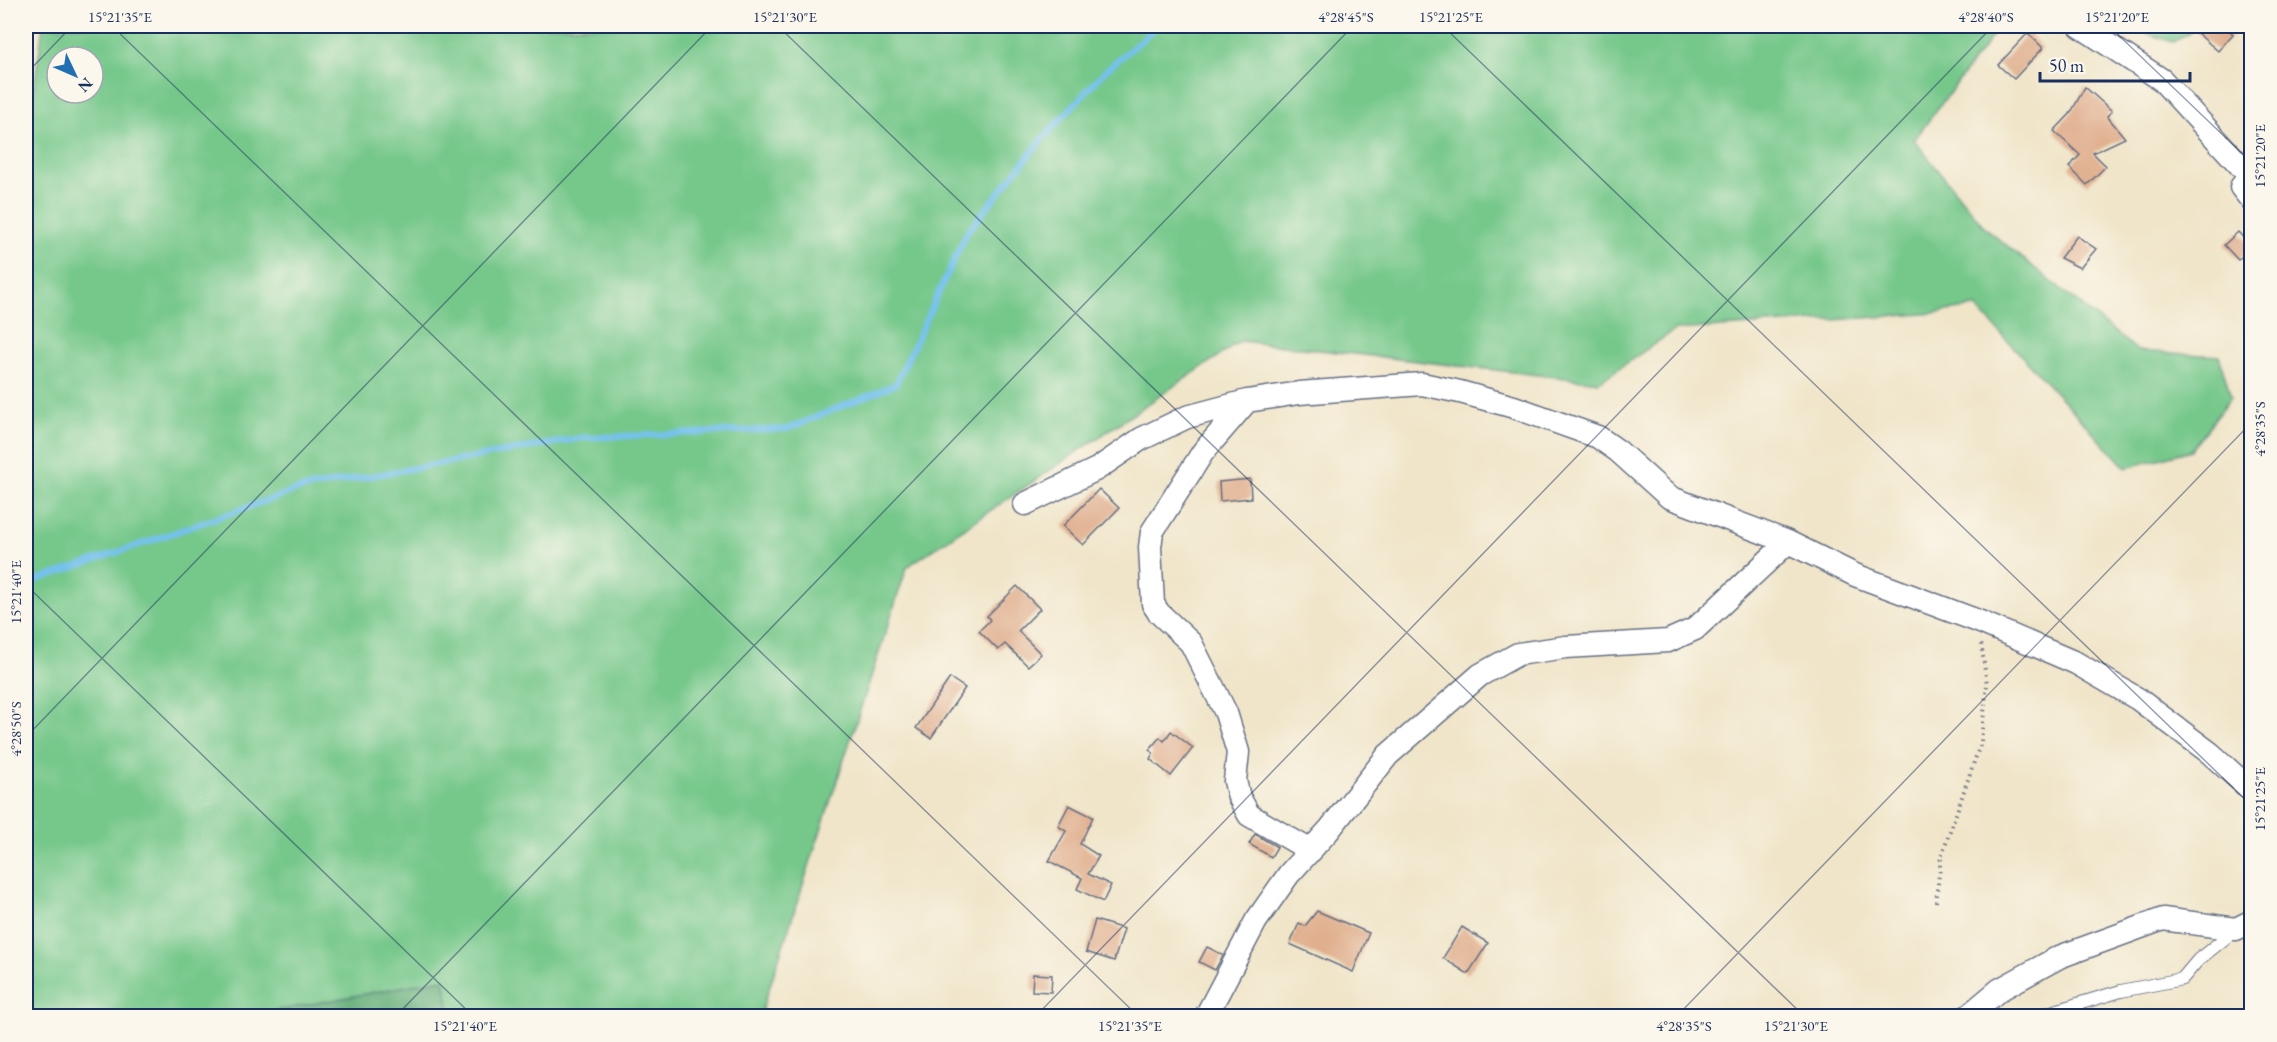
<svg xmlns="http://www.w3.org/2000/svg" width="2277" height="1042" font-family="'EB Garamond',serif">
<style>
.green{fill:#74c78a;stroke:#487b74;stroke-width:1.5;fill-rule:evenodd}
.forest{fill:#5fac76;stroke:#3d6e6a;stroke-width:1.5}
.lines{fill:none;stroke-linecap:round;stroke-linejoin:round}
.stream{stroke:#74c1ee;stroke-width:6}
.building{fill:#e0af8e}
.service-casing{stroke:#666f83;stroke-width:14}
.minor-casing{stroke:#666f83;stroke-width:25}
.path{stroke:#666f83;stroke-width:4;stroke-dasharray:1.5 4.5;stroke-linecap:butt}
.service{stroke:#fff;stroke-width:12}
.minor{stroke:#fff;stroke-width:22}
.ticks{fill:none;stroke:#1b2f5e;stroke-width:1.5;stroke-opacity:0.45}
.neatline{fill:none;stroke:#1b2f5e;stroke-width:2}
.ticks-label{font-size:15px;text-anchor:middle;fill:#1b2f5e}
</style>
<rect width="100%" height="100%" fill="#fbf7ec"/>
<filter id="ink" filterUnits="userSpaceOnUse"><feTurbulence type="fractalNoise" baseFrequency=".0167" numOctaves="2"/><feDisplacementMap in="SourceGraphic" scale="12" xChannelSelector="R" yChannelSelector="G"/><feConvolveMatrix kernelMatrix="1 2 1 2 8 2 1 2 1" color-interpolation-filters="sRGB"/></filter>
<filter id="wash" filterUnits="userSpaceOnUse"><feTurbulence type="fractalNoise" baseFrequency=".008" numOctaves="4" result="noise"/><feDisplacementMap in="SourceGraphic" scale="24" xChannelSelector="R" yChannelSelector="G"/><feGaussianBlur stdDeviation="1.35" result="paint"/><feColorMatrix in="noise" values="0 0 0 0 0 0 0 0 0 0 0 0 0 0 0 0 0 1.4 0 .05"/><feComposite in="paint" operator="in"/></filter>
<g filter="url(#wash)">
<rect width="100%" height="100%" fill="#f0e5c9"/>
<path class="green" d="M43,26h1957l-86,114 71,88 153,123 81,5 12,41 -40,53 -65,18 -150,-161 -51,7 -250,16 -76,52 -358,-41 -334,226 -147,449h-309l-7,-37 -195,37h-223v-874zM57,57h36v36h-36z
M2122,26h78l-27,16z"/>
<path class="forest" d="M444,979l7,37h-202z"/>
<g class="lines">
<path class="stream" d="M26,584l274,-95 281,-51 206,-9 109,-45 71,-152 74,-91 64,-70 53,-45"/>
</g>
<g id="blocks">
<path class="building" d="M2189,26h36l8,8 -15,17z
M2028,33l15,15 -29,31 -16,-14z
M2085,87l27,24 -5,5 18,22 -32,15 13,13 -19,19 -18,-18 11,-12 -26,-24 16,-17z
M2238,232l14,15 -14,13 -14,-15z
M2077,236l19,13 -16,19 -20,-10z
M1250,479l1,19 -31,3 -1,-19z
M1099,489l20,19 -36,37 -20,-19z
M1017,586l23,23 -22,22 23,23 -13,12 -23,-22 -7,6 -19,-19 11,-11 -3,-4z
M950,678l15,10 -34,50 -15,-10z
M1171,731l22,17 -22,28 -21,-17 3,-6 -4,-3 11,-13 4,4z
M1069,805l24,12 -13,27 19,12 -11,18 23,11 -8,17 -26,-13 5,-11 -33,-17 17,-30 -8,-5z
M1255,834l22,13 -6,10 -22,-13z
M1317,911l52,22 -16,39 -63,-28 9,-21 6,3z
M1095,920l29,9 -10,32 -28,-9z
M1462,927l26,16 -20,31 -25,-16z
M1207,947l16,8 -8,15 -16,-8z
M1033,974l19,1 -1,17 -19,-1z"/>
</g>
</g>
<g filter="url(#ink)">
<use href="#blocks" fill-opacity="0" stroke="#666f83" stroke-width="1.5"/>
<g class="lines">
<g class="service-casing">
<path id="service" d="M2038,1016l83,-25 61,-12 16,-19 37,-30"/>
</g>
<g class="minor-casing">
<path id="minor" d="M2080,26l82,54 87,95
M2252,173l-11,14 11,14
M1247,401l-44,51 -51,80 -2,15 3,57 6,9 32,30 35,70 12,39 -3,29 4,16 10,18 62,36
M1025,504l72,-35 44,-30 46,-22 60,-16 52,-8 123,-9 38,8 54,15 84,30 20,14 51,46 119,45 67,33 123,46 98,42 62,36 72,54 42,38
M1206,1016l50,-95 33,-47 40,-44 59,-75 92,-80 38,-21 48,-7 102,-6 27,-12 93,-87
M1968,1016l31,-26 60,-33 104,-38 73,10 16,-8"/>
</g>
<path class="path" d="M1936,902l5,-45 40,-115 6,-58 -6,-41"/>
<use href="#service" class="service"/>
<use href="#minor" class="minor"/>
</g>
</g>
<path class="ticks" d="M112,26l1026,990M778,26l1026,990M1443,26l809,780M2109,26l143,137M26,74l46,-48M26,585l447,431M26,737l686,-711M396,1016l957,-990M1036,1016l957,-990M1677,1016l575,-594"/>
<rect width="2277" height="1042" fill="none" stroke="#fbf7ec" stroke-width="66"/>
<g transform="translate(75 75) rotate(134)"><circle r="28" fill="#fbf7ec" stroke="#a1a7b3" stroke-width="1.5"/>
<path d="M0-4.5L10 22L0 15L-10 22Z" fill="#1f6fb2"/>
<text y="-9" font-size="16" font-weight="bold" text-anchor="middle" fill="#1b2f5e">N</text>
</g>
<path d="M2040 72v9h150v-9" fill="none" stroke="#1b2f5e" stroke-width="3"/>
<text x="2049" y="72" font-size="18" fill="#1b2f5e" stroke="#fbf7ec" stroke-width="4.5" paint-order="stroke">50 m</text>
<rect x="33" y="33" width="2211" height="976" class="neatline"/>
<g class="ticks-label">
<text x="120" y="22">15°21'35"E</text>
<text x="785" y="22">15°21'30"E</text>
<text x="1346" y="22">4°28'45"S</text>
<text x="1451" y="22">15°21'25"E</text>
<text x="1986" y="22">4°28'40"S</text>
<text x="2117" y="22">15°21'20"E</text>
<text transform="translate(2260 156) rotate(-90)" y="5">15°21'20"E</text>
<text transform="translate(2260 429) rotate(-90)" y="5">4°28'35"S</text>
<text transform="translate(16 592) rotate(-90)" y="5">15°21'40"E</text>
<text transform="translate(16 729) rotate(-90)" y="5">4°28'50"S</text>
<text transform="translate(2260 799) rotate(-90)" y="5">15°21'25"E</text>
<text x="465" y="1031">15°21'40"E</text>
<text x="1130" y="1031">15°21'35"E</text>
<text x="1684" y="1031">4°28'35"S</text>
<text x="1796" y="1031">15°21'30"E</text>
</g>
</svg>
